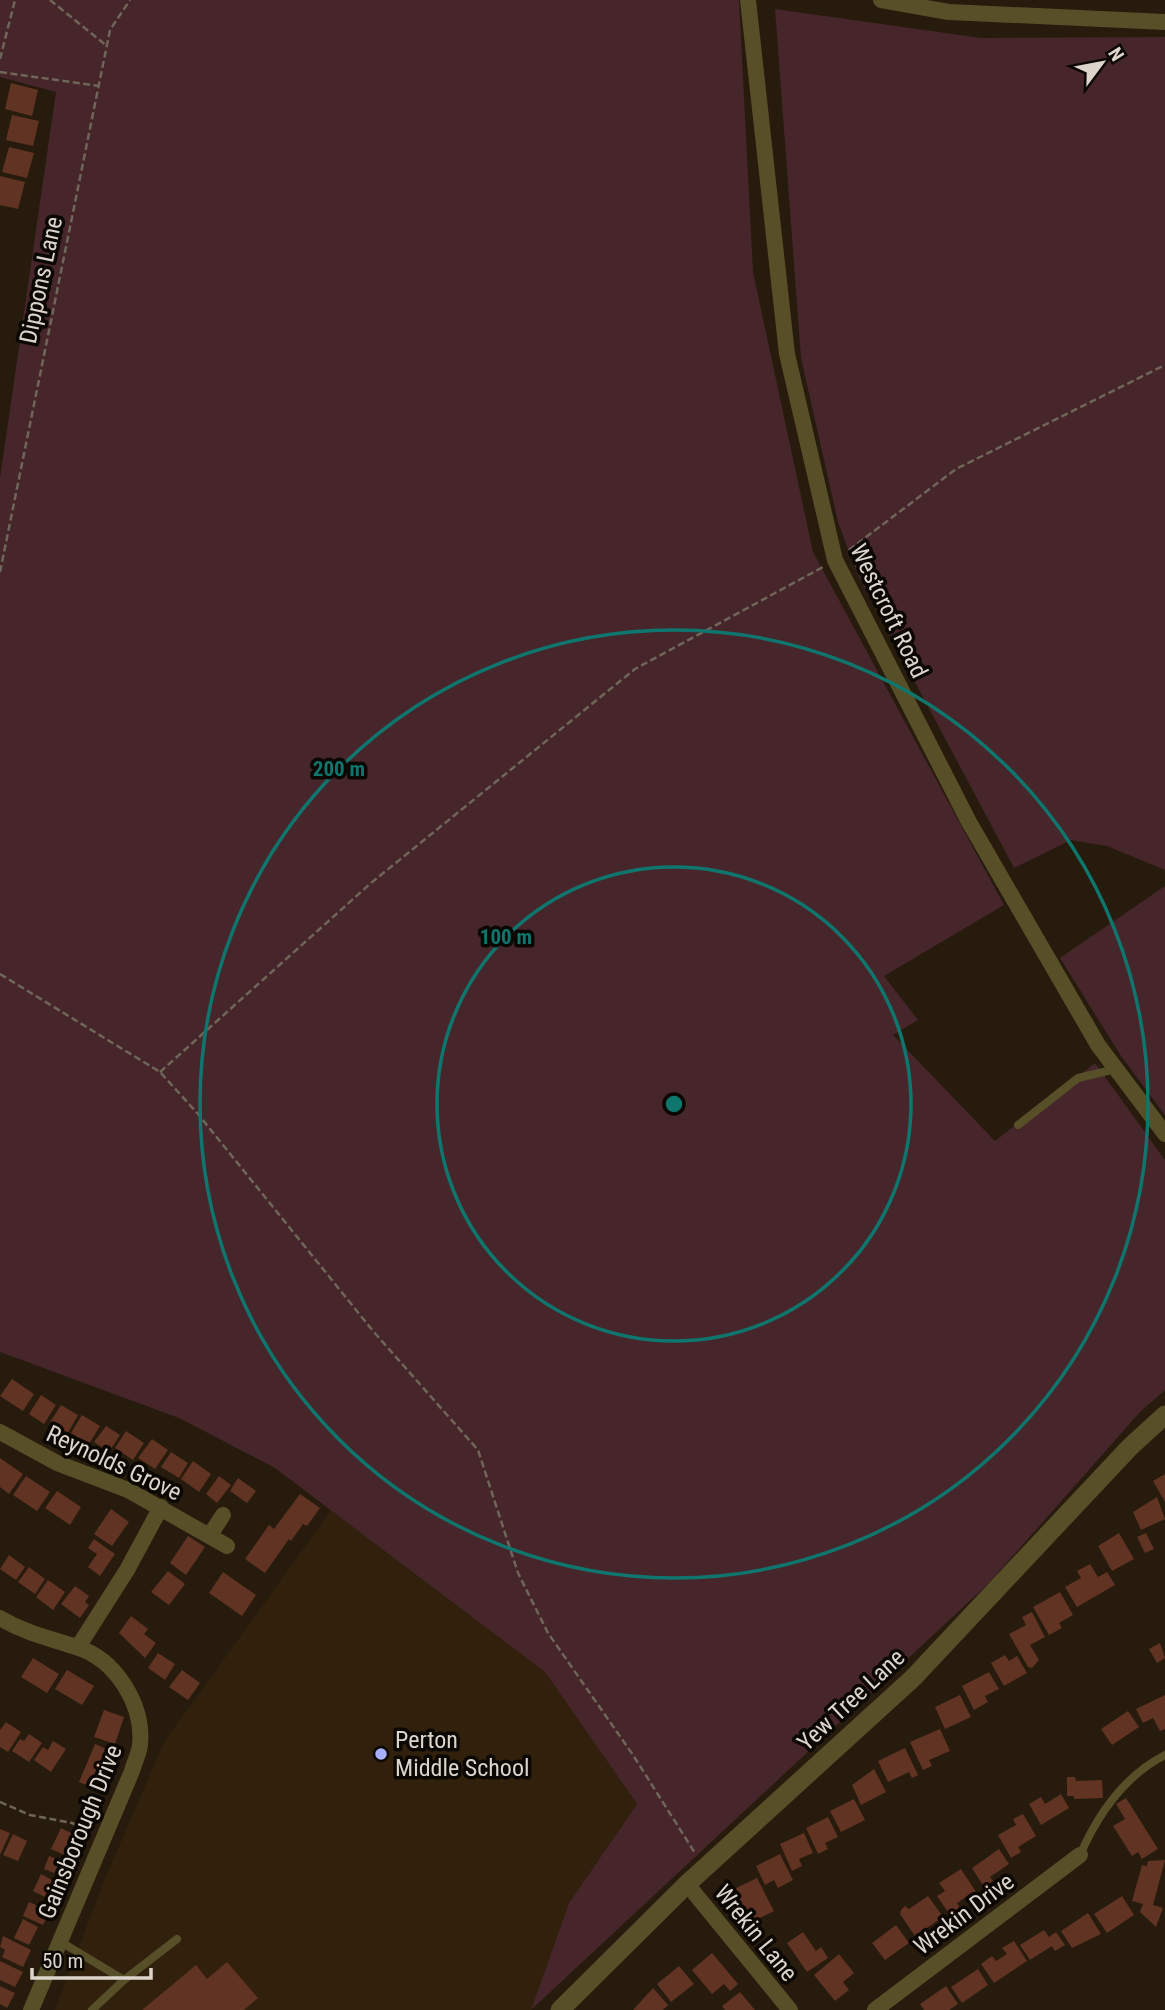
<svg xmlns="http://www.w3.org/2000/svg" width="1165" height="2010" font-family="'Roboto Condensed',sans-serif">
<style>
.built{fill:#30200c}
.green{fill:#46262b}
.building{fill:#613323}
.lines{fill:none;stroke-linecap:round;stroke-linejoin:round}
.path{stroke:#6f6659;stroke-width:2.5;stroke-dasharray:7 3.5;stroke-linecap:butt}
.service{stroke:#564f28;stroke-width:8}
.minor{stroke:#564f28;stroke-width:16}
.tertiary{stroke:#564f28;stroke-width:19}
.ring{fill:none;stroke:#0f766e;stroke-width:3.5}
.poi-dot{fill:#a8b0fc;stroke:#0b0703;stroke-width:2.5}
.labels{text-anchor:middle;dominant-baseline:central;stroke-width:7;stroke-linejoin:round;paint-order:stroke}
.street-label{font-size:24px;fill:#ddd5cc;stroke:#0b0703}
.poi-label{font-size:24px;fill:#ddd5cc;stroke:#0b0703;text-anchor:start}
.centre{fill:#0f766e;stroke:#0b0703;stroke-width:3.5}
.ring-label{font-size:21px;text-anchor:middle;font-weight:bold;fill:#0f766e;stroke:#0b0703;stroke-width:7;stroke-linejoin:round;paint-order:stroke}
</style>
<rect width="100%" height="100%" fill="#261b0c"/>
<path class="built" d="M332,1509l213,163 92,132 -68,99 -38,107h-476l48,-127 61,-141z"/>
<path class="green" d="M0,0h739l14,272 60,280 191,353 -120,71 34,44 -25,15 102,106 100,-78 70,97v230l-25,22 -151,171 -458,427 38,-107 68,-99 -92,-132 -270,-204 -96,-50 -179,-66v-874l56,-386 -56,-15z
M775,9l206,29 184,-1v833l-58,-24 -36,-6 -57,28 -157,-295 -19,-51 -37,-164z
M1165,886v229l-44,-59 -61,-98z"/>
<path class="building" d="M11,83l27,7 -6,26 -27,-7z
M12,115l27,6 -6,25 -27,-6z
M9,147l25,6 -7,25 -25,-6z
M0,176l25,6 -7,27 -18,-4z
M12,1379l22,15 -11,17 -23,-15z
M41,1395l15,10 -12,19 -15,-10z
M61,1405l17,10 -10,18 -18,-11z
M82,1415l18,11 -11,18 -18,-11z
M106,1426l14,9 -11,17 -15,-10z
M126,1431l18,12 -11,17 -18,-12z
M152,1439l16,11 -13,19 -17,-11z
M171,1452l17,11 -9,15 -18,-11z
M0,1458l23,16 -14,20 -9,-7z
M193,1461l18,13 -12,18 -18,-13z
M1165,1474v28l-12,-21z
M26,1476l24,16 -13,19 -24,-16z
M219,1476l12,9 -14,18 -11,-9z
M238,1478l18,13 -9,12 -17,-12z
M57,1491l24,16 -11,18 -25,-17z
M300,1494l20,14 -13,18 -4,-2 -12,17 -2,-2 -24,34 -20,-14 24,-34 5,4z
M1157,1497l8,22 -24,11 -8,-18z
M111,1509l18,13 -17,24 -18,-12z
M1119,1533l15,26 -22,12 -14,-25z
M1146,1533l8,16 -9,4 -8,-16z
M188,1536l17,11 -19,28 -16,-12z
M94,1539l21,15 -15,22 -12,-9 9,-13 -9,-6z
M9,1555l16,12 -9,13 -16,-11z
M1090,1564l8,13 9,-5 8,13 -38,22 -12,-20 16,-9 -4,-7z
M29,1567l16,12 -10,15 -17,-12z
M168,1571l17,13 -16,21 -18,-13z
M223,1572l33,23 -14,21 -33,-23z
M48,1580l17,12 -12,18 -17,-13z
M75,1586l14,10 -4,6 4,3 -9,13 -19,-14z
M1060,1592l13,23 -14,8 3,5 -13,7 -16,-28z
M1032,1612l13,25 -15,8 9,15 -7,8 -4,-1 -19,-33 17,-9 -4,-8z
M131,1616l17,13 -4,5 12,9 -11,15 -26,-25z
M1160,1643l5,15 -8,5 -8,-14z
M158,1653l17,11 -10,16 -17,-12z
M1005,1655l4,6 8,-5 10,17 -23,13 -13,-23z
M33,1658l26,16 -12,19 -26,-16z
M67,1670l27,16 -12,19 -27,-16z
M182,1670l18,13 -12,17 -19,-13z
M989,1672l10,17 -14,7 3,6 -14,8 -12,-24z
M960,1695l11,22 -26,12 -10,-22z
M1165,1695v34l-5,2 -7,-13 -10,5 -7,-14z
M104,1710l20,7 -9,27 -21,-7z
M1128,1711l11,16 -27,18 -11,-16z
M6,1722l15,10 -13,20 -8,-5v-17z
M940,1729l10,22 -21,9 3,6 -9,4 -13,-28z
M29,1734l13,9 -13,19 -17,-11 8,-12 4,2z
M53,1741l13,8 -15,23 -17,-12 9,-13 5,3z
M95,1744l19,8 -16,38 -19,-8z
M905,1748l13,27 -6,3 -3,-6 -21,10 -10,-21z
M874,1769l12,23 -25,13 -9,-20z
M1067,1777h8l1,4 26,-1 1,18 -29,1v-3h-7z
M1061,1794l8,14 -28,17 -12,-21 12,-7 4,7z
M1126,1798l32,51 -16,10 -4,-7 -6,4 -19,-30 12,-7 -9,-15z
M854,1799l11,21 -24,12 -11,-21z
M1023,1814l13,22 -18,11 3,5 -10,6 -13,-23 18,-10 -3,-6z
M828,1817l10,20 -13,6 3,6 -10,5 -12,-26z
M61,1828l18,9 -10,20 -18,-8z
M0,1829l10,4 -10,22z
M804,1833l9,20 -14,6 3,7 -10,5 -12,-27z
M13,1834l14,7 -9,20 -15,-6z
M999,1849l10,15 -19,13 3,4 -9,6 -12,-19z
M780,1854l13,26 -15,8 -4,-8 -9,5 -9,-19z
M49,1856l21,8 -5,13 -21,-8z
M1165,1860l-12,45 10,3 -7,19 -16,-15 3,-8 -11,-3 10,-36 5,1 1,-5z
M961,1869l17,26 -9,6 -3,-4 -9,6 3,5 -10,7 -13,-19 8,-5 -6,-8z
M41,1874l20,11 -8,16 -20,-10z
M757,1878l17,33 -24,12 -16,-34z
M928,1896l15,21 -28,19 -15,-22 1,-4 4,-4 4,3z
M1122,1896l12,19 -27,18 -13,-19z
M29,1902l21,9 -7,14 -20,-9z
M1088,1913l13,21 -29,14 -11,-17z
M23,1919l15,8 -9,18 -15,-7z
M896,1925l13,18 -24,17 -13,-17z
M1044,1930l5,7 7,-5 9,13 -10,6 -3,-5 -22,14 -10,-15z
M803,1932l13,19 5,-4 7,11 -21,14 -20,-29z
M3,1936l28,14 -8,17 -21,-10 3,-7 -5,-3z
M1014,1941l13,20 -33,22 -13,-19 11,-8 4,5 11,-7 -5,-6z
M712,1953l26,31 -8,7 -6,-7 -12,10 -20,-24z
M839,1954l15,19 -11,9 6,8 -14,11 -21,-26z
M0,1961l23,11 -8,15 -15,-7z
M227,1962l31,36 -14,12h-102l54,-45 11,14z
M679,1966l15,18 -23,18 -14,-18z
M978,1969l10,16 -26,18 -11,-16z
M0,1986l15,7 -8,15 -7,-4z
M946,1986l12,18 -9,6h-25l-4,-6z
M653,1988l15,17 -5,5h-30z
M740,1992l15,18h-30l-3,-4z"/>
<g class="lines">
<path class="path" d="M50,0l57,46
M0,59l15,-59
M0,72l99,14
M849,550l107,-81 209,-104
M0,572l110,-542 20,-30
M0,974l160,98 38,42 175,217 105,119 40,123 30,60 85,122 62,98
M160,1072l211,-189 264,-214 188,-102
M0,1802l30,13 42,8 17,8"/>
<path class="service" d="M1018,1125l60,-47 38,-9
M1080,1855c18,-41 44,-79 85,-100
M61,1942l63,38 53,-41
M92,2010l32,-30"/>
<path class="minor" d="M748,0l39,354 48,206 134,262 129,223 67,89
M881,0l68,12 216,10
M0,1432l57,31 71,27 99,56
M210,1535l13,-20
M0,1618c25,15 49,20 76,29 40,12 68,58 64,98 -1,9 -6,18 -8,26l-101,239
M78,1647l49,-77 34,-63
M687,1884l103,126
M875,2010l205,-155"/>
<path class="tertiary" d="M560,2010l127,-126 226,-206 217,-231 35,-32"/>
</g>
<g class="ring">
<circle cx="674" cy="1104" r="237"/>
<circle cx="674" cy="1104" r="474"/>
</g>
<circle class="poi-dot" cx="381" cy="1754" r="7"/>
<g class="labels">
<g class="street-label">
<text transform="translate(41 280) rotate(-78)">Dippons Lane</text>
<text transform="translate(889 611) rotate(64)">Westcroft Road</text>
<text transform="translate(114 1463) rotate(25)">Reynolds Grove</text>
<text transform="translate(851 1700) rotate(-43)">Yew Tree Lane</text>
<text transform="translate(80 1832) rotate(-68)">Gainsborough Drive</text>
<text transform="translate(964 1914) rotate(-37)">Wrekin Drive</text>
<text transform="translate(756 1933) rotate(51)">Wrekin Lane</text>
</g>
<g class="poi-label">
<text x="395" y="1740">Perton<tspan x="395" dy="28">Middle School</tspan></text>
</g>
</g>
<circle cx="674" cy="1104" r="10" class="centre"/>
<g class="ring-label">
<text x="339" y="776">200 m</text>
<text x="506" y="944">100 m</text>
</g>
<g transform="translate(1102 63) rotate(58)" stroke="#0b0703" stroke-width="5" paint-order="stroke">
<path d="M0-5L12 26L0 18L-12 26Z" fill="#ddd5cc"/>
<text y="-10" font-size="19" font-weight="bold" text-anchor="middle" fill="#ddd5cc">N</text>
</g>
<path d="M32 1968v10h119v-10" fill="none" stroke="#ddd5cc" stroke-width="3.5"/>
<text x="42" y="1968" font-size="21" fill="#ddd5cc" stroke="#0b0703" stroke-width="5" paint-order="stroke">50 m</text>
</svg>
